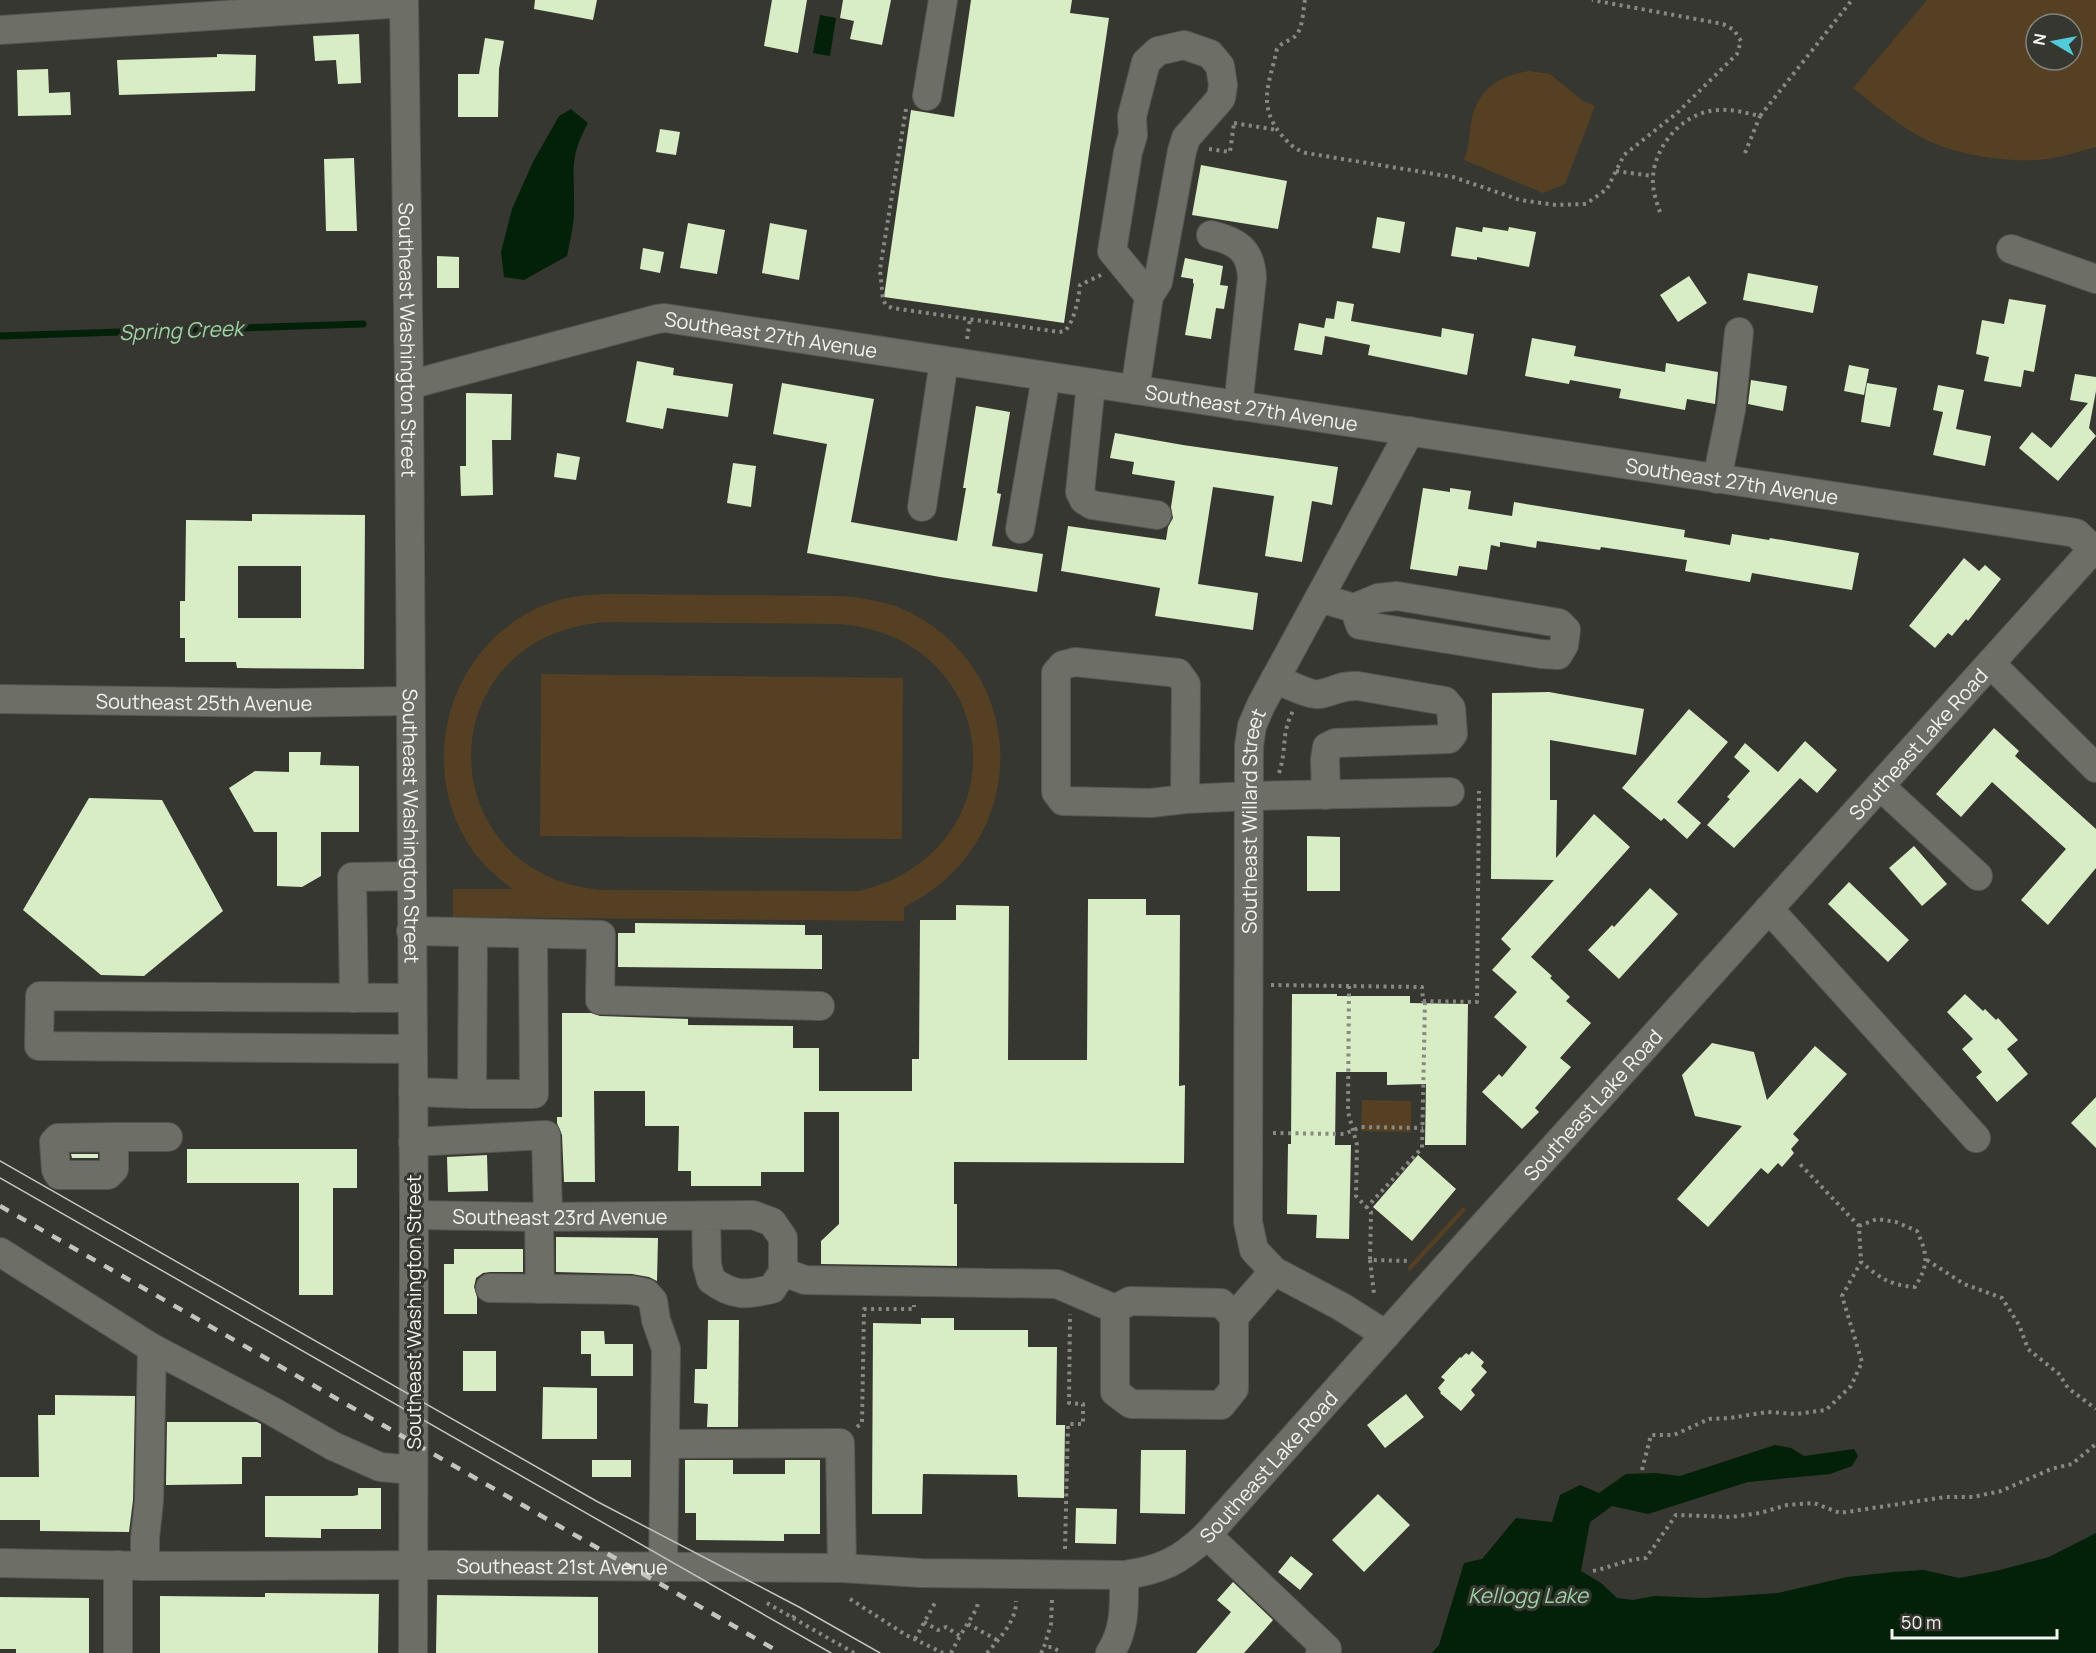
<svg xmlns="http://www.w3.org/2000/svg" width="2096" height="1653" font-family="Manrope,sans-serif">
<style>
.green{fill:#564023;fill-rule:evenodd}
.water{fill:#032009}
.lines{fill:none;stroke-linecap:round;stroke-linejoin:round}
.stream{stroke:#032009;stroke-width:7}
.building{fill:#d8ecc5;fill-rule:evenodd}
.minor-casing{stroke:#555650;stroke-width:30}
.path{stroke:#888983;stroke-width:4;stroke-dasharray:3 4.5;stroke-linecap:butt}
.minor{stroke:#6d6e66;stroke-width:28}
.tram{stroke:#c3c4be;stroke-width:1.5}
.rail{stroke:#c3c4be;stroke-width:4.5;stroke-dasharray:10 10;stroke-linecap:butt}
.labels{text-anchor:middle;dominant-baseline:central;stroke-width:6;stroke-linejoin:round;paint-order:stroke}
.street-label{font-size:20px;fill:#f3f4ef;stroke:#363730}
.water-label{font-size:21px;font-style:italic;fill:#9cd3a4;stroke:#363730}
</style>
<rect width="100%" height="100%" fill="#363730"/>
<path class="green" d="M1927,0h169v147c-19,5 -39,12 -59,13 -32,2 -79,-5 -108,-19 -28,-13 -52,-34 -76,-53zM2036,24h36v36h-36z
M1529,71l21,3 33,27 12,5 -30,78 -22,9 -79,-33c6,-14 5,-28 8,-42 8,-31 28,-42 57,-47z
M605,594l235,2c26,2 52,6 75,19 119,66 112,233 -11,292v14l-451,-4v-28h59c-14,-11 -28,-23 -39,-38 -62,-88 -21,-217 83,-250 16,-5 33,-6 49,-7zM606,622l234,2c167,15 181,228 19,267l-255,-1c-177,-13 -178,-255 2,-268z
M541,674l362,4 -1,161 -362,-3z
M1362,1100l49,1v31l-50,-1z
M1463,1207l3,3 -56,61 -3,-3z"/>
<path class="water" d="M820,15l16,3 -6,38 -17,-3z
M571,109l17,14c-20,36 -13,49 -14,87 0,15 -4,31 -7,46l-43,24 -20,-3 -3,-25 11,-43 21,-47 26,-46z
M1775,1445l16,3 13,8 50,-7 4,7 -6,10 -22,8 -82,8 -100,32 -36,-8 -22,16 -9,49 20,12 16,15 16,2 22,-4 50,2 73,-5 69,-16 46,-5 31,-2 35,8 37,-7 53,-14 47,-24v120h-664l7,-8 25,-82 18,-4 34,-41 36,4 8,-27 20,-10 19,8 27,-19 30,-1 24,3z"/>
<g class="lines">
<path class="stream" d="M0,336l363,-12"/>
</g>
<path class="building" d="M535,0h62l-4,20 -59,-11z
M772,0h35l-9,53 -34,-7z
M843,0h48l-9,45 -32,-6 4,-18 -14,-3z
M971,0h101l-2,13 39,5 -45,305 -180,-26 27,-187 43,7z
M359,34l2,49 -23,1 -2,-24 -21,1 -2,-25z
M485,38l19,3 -5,28 -1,48h-40v-43h21z
M217,54l39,1 -1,36 -136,4 -2,-35 100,-3z
M48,69l1,24 21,-1 1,23 -53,1 -1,-46z
M660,129l20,3 -4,23 -20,-3z
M354,158l3,73h-31l-2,-72z
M1201,165l86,16 -9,48 -86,-14z
M1377,217l28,5 -5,31 -28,-5z
M688,223l37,7 -8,44 -37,-6z
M770,223l37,7 -8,50 -37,-7z
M1456,227l26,5 1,-5 25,4 1,-4 27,5 -7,35 -52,-10v3l-26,-4z
M643,248l21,4 -4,21 -20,-4z
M437,256l22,1v31h-22z
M1185,258l38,8 -3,19 8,1 -4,23 -8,-1 -5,31 -26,-4 9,-51 -1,-1v-4l-12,-2z
M1748,273l70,13 -5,27 -70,-13z
M1689,276l18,27 -29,19 -18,-27z
M2009,299l37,6 -12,67 -10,-2 -3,17 -37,-6 5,-24 -13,-3 6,-34 22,4z
M1337,301l17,3 -3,17 90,16 1,-9 32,6 -7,41 -99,-20 2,-10 -45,-9 -3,19 -28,-5 5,-27 25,5 2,-10 8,1z
M1532,338l44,8 -2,10 91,16 1,-9 52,9 -3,32 -28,-5 -2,11 -66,-12 2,-9 -51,-9 -1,4 -44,-8z
M637,361l37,7 -1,7 60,9 -5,33 -61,-9 -4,21 -37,-7z
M1849,365l20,4 -5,26 -20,-4z
M2075,374l21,3v14l-7,37 7,8 -38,45 -39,-33 13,-16 19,16 37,-45 -18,-3z
M1751,380l36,6 -4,25 -35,-7z
M782,383l92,16 -23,123 106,19 9,-53h-3l13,-82 34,6 -13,81 4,1 -9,52 51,8 -6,38 -97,-15 -133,-24 20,-109 -54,-10z
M1867,383l30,5 -7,39 -29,-5z
M1938,385l26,5 -8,39 35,7 -6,30 -52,-11 10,-43 -10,-2z
M466,393l46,1 -1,46h-19l1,55 -32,1 -1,-30h6z
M1115,433l68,12 155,22 -6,38 -20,-4 -10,61 -37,-6 9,-60 -61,-9 -15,97 60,9 -5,37 -98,-14 5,-28 -99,-17 7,-45 98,14 2,-13 5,-9 -2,-11 4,-26 -43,-7 2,-12 -24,-4z
M557,453l23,4 -4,23 -22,-3z
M733,463l23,3 -5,41 -24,-4z
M1423,488l27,4v-4l21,3 -3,18 44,7 2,-14 171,28 -1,7 46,8 2,-11 37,6 1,-2 89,15 -7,37 -100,-17 -2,9 -65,-11 2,-11 -86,-13 -1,3 -63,-9 -1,7 -36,-6v5l-9,-2 -4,25 -28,-4 -2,10 -47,-7z
M252,514l113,1 -1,154 -127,-1 -1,-6h-51v-24h-5v-37h5l1,-81 66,1zM238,566h63v52h-63z
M1964,558l15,13 6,-6 16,14 -33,42 -2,-2 -14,17 -4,-3 -13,15 -26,-22z
M1549,692l95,17 -8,46 -86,-15v60h7l-1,58 38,-44 36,33 -99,110 21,19 -2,2 20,19 -4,4 25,22 -31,35 11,9 -36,41 4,4 -17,17 -40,-37 17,-18 3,3 25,-30 -33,-30 23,-25 -25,-22 19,-21 -10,-10 53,-59 -63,-1 1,-186z
M1689,709l39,33 -51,60 24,21 -14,16 -23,-21 -3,3 -39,-33z
M1994,728l25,23 -4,5 81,73v39l-48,57 -27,-25 45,-51 -74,-67 -31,35 -25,-23z
M1805,741l32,29 -20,23 -17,-15 -66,70 -27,-23 23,-26 -3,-2 23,-26 -16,-14 11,-14 33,29z
M289,752h32l-1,13 39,1v66h-38v44l-19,11 -25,-1v-54h-23l-25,-44 26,-17 34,1z
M89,798l73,2 61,111 -79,65 -43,-1 -78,-65z
M1307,836l33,1v54h-33z
M1914,846l33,38 -25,22 -33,-38z
M1849,882l60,58 -21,22 -60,-58z
M1650,888l28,26 -59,65 -31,-29 24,-25 2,2z
M1088,899h58v16h34l-1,171 6,-1 -1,78 -230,-1v42h3v62l-136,-2v-23l18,-17v-112h-35v60h-43v14h-70v-15h-13l1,-45h-34v-35h-51l1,91h-31l-2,-47 -5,-12v-6h5v-104h29l9,3 88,3v6l105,1v22h26v43h93v-32h7l1,-139h36v-15l53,1 -1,154h79z
M635,923l170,2v10h17v34l-204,-2v-34h17z
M1292,994h45v2h73v7l58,1 -2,141h-41l1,-61 -39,1v-13h-51l-1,73h16l-2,94 -33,-1 1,-23 -30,-1 1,-70h3z
M1965,994l18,17 2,-2 11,11 2,-2 20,22 -11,9 21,25 -31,28 -21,-25 6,-5 -20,-23 11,-10 -26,-27z
M1712,1043l42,9 13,48 48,-54 32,28 -54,60 6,6 -8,9 3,4 -12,14 -4,-4 -10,11 -7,-6 -53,59 -31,-28 65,-73 -47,-10 -13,-41z
M2096,1097v51l-25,-25z
M187,1149h170v39h-24v107h-34v-112h-112z
M71,1154h27v4h-26z
M487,1155l1,36 -40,1 -1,-35z
M1418,1155l38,34 -44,52 -39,-34z
M556,1237l102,1 -1,43 -8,-4 -17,-3 -76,-2z
M454,1249h69v23h-33l-7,1 -7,5 -2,9 3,10v17h-33v-50h10z
M921,1318h33v12h74v17h29l-1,78h9l-1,73 -46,-1 -1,-22 -94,-1 -1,40h-50l1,-191 48,1z
M708,1320h31l-1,107h-31l1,-23 -14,-1 1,-34h12z
M581,1331h23l1,13h28v32h-42v-22h-10z
M463,1351h33v40h-33z
M1472,1351l12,11 -3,4 6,6 -16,18 4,5 -14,16 -21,-18 1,-1 -3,-4 7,-8 -4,-3 19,-20 1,1 5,-5 3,2z
M543,1387l54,1v51h-55z
M1406,1394l18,23 -39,31 -18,-23z
M55,1395l80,1 -2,104 -4,32 -89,-1v-11h-40v-43h39l-1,-62h17z
M167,1422h90l4,2v33h-19v27l-76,1z
M1141,1450h45l-1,64 -45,-1z
M592,1460h39v17h-39z
M685,1460h48v14h52v-14h35v74h-36v7l-88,-1v-27h-11z
M358,1488h23v41h-60v9l-56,-1v-41h88l5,-1z
M1378,1494l32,31 -46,47 -32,-32z
M1076,1508l41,1 -1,35 -41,-1z
M1291,1556l22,18 -13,16 -22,-18z
M1233,1582l40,38 -29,33h-48l35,-41 -14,-12z
M265,1593l114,1 -1,59h-218v-57l105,1z
M437,1595l161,2v56h-162z
M0,1597l89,1v55h-73v-4h-16z"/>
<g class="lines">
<g class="minor-casing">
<g id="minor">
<path id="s1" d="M404,0l5,385 5,830 -1,438"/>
<path d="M0,30l404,-27"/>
<path d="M927,96l16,-96"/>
<path d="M1211,235c26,6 40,15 41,43l-14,128"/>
<path d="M2011,249l85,30"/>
<path d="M1091,383l-11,109 4,8 8,5 65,10"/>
<path id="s2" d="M409,385l248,-66 8,-1 1411,215 17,16"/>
<path d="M1135,390l14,-94 9,-14 24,-131 4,-13 35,-40 2,-13 -3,-19 -10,-12 -26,-9 -26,6 -12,11 -14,54 1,19 -5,17 -16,99 37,45"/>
<path d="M1717,479l14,-69 8,-78"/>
<path d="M922,507l22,-146"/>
<path d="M1020,529l26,-152"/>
<path d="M1319,598l35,10 24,-10 19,-2 162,27 7,7 -2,15 -6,10 -17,-1 -181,-29 -6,-17"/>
<path d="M1991,664l105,104"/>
<path d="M1275,679c11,4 35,17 45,15 16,-3 20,-9 38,-8l87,15 6,7 2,26 -4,5 -114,4 -8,4 -2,12 1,36"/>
<path id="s3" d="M0,699l278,4 131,-2"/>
<path d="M1880,786l98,90"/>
<path d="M1185,799l1,-115 -8,-11 -103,-11 -12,3 -7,8v119l7,9 88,2 34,-4 65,-3 200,-4"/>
<path d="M1769,909l207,229"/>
<path d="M411,931l190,4 -1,65 220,6"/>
<path d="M354,998l-2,-121 60,-1"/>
<path d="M412,1049l-373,-3 1,-50 372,2"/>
<path d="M413,1092l59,2h62l-1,-160"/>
<path d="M472,1094l1,-161"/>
<path d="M114,1137l-56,1 -4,4 2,28 3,5h49l6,-6v-32h54"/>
<path d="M413,1142l133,-7 2,82"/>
<path id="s4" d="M414,1215l125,2 214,-2 19,7 11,16v34l-11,17c-26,6 -38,8 -61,-9l-4,-15 -1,-49"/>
<path d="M539,1217l1,72"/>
<path d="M0,1252l152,96 120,63 61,35 47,21 33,3"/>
<path d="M783,1272l22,8 252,4 58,25"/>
<path d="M490,1288l142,2 14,3 7,8 3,19 10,29 -3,219"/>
<path d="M1234,1317l-13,-14 -91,-2 -15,8v83l16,12 90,1 13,-16v-72l40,-46"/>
<path id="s5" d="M1386,1335l-44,-28 -68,-36 -20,-21 -6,-28 1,-476 3,-20 9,-21 149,-274"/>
<path d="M665,1444l175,-1 2,125"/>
<path d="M1207,1535l120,114 -7,4"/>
<path id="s6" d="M0,1563l145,3 298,-1 399,3 79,5 203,2c37,-5 56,-14 83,-40l258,-289 631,-700"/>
<path d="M145,1566v-28l4,-37 3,-153"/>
<path d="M118,1653v-88"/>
<path d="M1110,1653c16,-24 14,-50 14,-78"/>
</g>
</g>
<path class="path" d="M1305,0c-2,10 -2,26 -8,34 -5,7 -15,7 -20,15 -7,33 -20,55 3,84 8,10 14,16 26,20l147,24 67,23 36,5 30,-1 21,-15 17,-34 53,-42 60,-59 4,-13 -7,-11 -11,-6 -131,-24
M906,109l-26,160 3,31 3,5 6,3 167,24 6,-1c9,-10 14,-32 15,-46l21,-10
M1234,123l43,7
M1209,149l21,3 4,-29
M1745,153l15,-37
M1616,171l37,5
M1660,212c-4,-11 -8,-23 -7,-36 3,-33 32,-65 66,-66 14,-1 27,3 41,6l92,-116
M967,339l3,-20
M1279,773c8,-24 2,-40 14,-62
M1271,985l151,2 1,14 54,1 2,-211
M1349,986l-1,126 9,33 -1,51 15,16 -1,48 40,1
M1273,1133l71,1 17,-7 62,1
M1366,1208l56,-60 3,-147
M1859,1226l18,-7 19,3 21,9c11,25 12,33 -2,56 -26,-2 -35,-9 -54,-25
M1370,1260l4,34
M1927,1260l37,24 38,14 17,27 9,24 31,25 9,14 28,21
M857,1427l5,-4 2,-114h50v-4
M1642,1470l9,-35h23l35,-16 21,-1 37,-6 29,2 30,-4 25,-24 11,-24 -20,-66 19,-34 -2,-36 -61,-64
M1065,1549l3,-125h15v-20l-14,-1 1,-89
M1593,1571c19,-4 34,-12 53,-13l30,-43 55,2 29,-4 27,-8 27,-2 26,10 105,-16h28l28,-6 50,-22 21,-5 24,-20
M850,1599l56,36 37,18
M1052,1600l-1,24 -7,23h8l10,6
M767,1603l87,50
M793,1618l3,-6
M924,1622l14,8 8,-3 14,9 17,-28 1,-7
M968,1624l29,16
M915,1639l21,-38
M951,1653l9,-17
M987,1653c12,-14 30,-33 29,-52
M1041,1653l3,-6"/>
<use href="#minor" class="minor"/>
<path class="tram" d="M0,1161l598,341 201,105 81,46
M0,1178l831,475"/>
<path class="rail" d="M0,1206l781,447"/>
</g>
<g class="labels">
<g class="street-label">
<text stroke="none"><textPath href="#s2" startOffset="372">Southeast 27th Avenue</textPath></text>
<text stroke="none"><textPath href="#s1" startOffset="340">Southeast Washington Street</textPath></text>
<text stroke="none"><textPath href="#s2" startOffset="858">Southeast 27th Avenue</textPath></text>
<text stroke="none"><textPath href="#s2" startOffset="1344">Southeast 27th Avenue</textPath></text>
<text stroke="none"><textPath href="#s3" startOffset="204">Southeast 25th Avenue</textPath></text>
<text stroke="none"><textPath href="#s6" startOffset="2282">Southeast Lake Road</textPath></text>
<text stroke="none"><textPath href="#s5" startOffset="588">Southeast Willard Street</textPath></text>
<text stroke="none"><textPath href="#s1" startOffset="826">Southeast Washington Street</textPath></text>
<text stroke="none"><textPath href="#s6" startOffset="1796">Southeast Lake Road</textPath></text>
<text stroke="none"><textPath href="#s4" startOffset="146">Southeast 23rd Avenue</textPath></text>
<text transform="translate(413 1312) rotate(-90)">Southeast Washington Street</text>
<text stroke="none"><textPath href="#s6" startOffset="1310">Southeast Lake Road</textPath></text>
<text stroke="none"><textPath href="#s6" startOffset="562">Southeast 21st Avenue</textPath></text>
</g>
<g class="water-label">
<text transform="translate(181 330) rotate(-2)">Spring Creek</text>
<text x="1528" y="1595">Kellogg Lake</text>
</g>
</g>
<g transform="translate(2054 42) rotate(280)"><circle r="28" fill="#363730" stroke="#82837c" stroke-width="1.5"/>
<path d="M0-4.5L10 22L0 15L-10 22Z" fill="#52cbd8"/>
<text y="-9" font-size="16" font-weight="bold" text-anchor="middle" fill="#f3f4ef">N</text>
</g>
<path d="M1892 1629v9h165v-9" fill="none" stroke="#f3f4ef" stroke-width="3"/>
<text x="1901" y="1629" font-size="18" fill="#f3f4ef" stroke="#363730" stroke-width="4.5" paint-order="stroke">50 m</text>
</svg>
